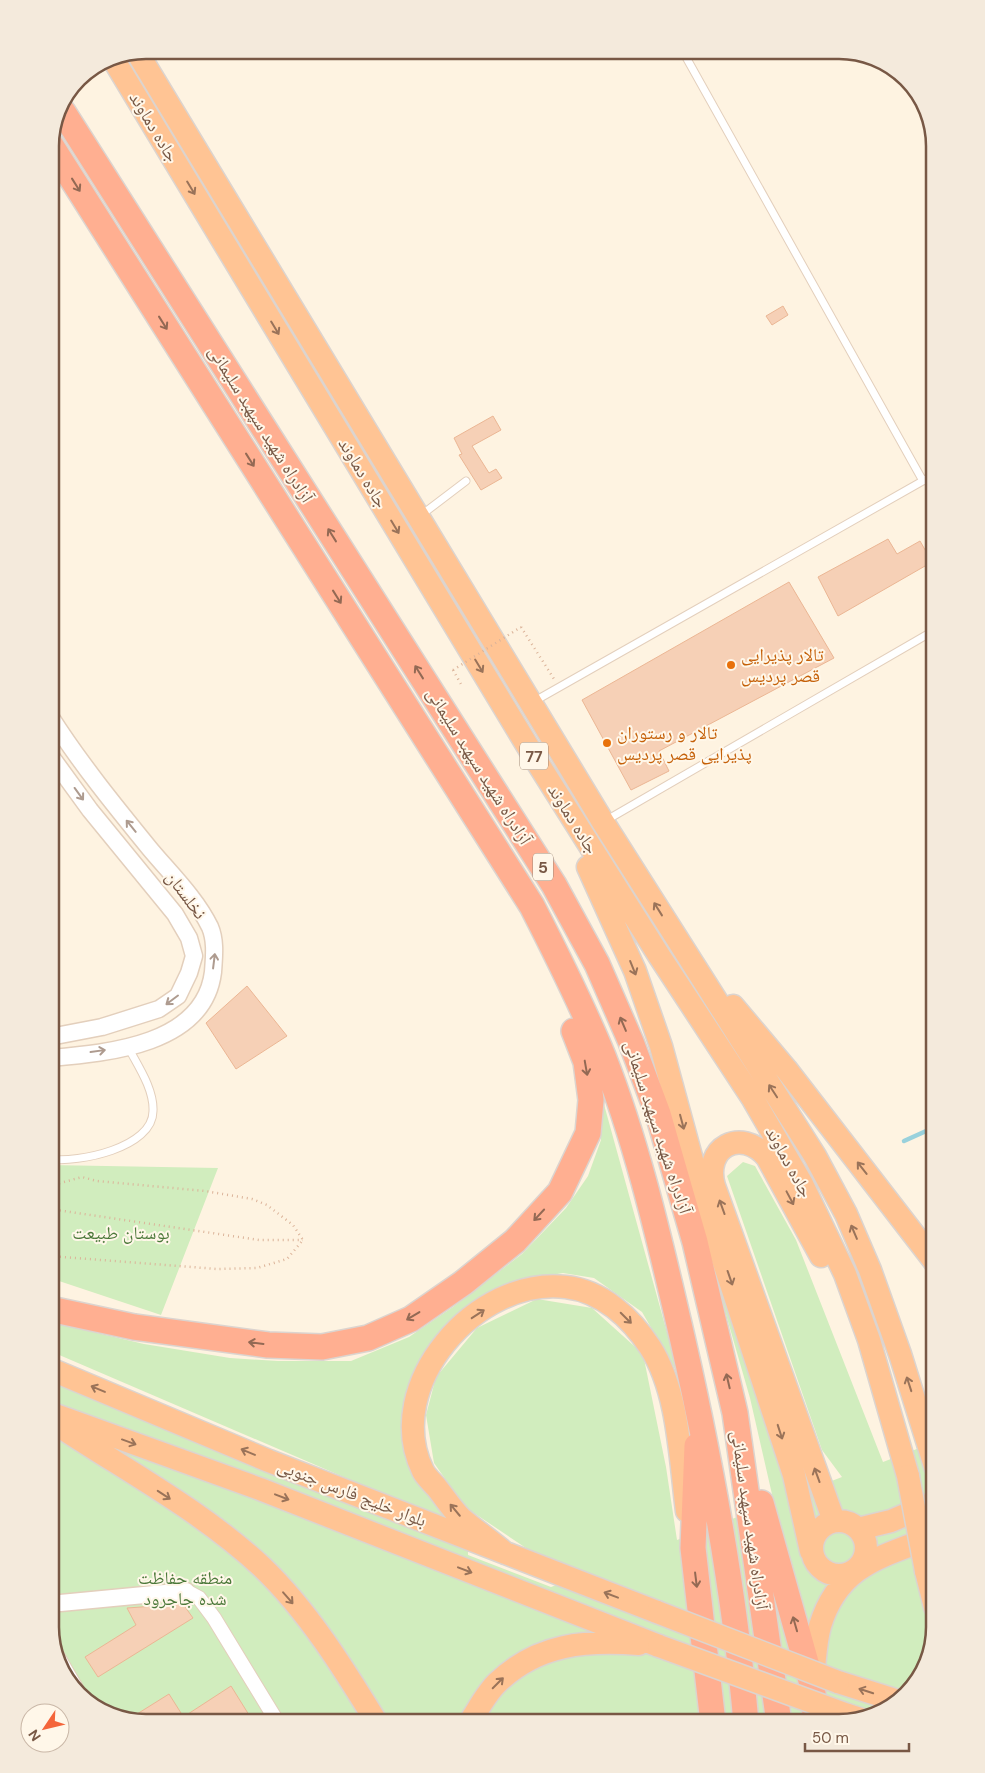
<svg xmlns="http://www.w3.org/2000/svg" width="985" height="1773" font-family="'DM Sans','Noto Naskh Arabic',sans-serif">
<style>
.green{fill:#d1edbe}
.lines{fill:none;stroke-linecap:round;stroke-linejoin:round}
.stream{stroke:#99d1dc;stroke-width:4.5}
.building{fill:#f6d0b6;stroke:#ebb694}
.service-casing{stroke:#e3cfbc;stroke-width:9}
.minor-casing{stroke:#e3cfbc;stroke-width:16}
.tertiary-casing{stroke:#e3cfbc;stroke-width:19}
.trunk-casing{stroke:#dcd4cf;stroke-width:25}
.motorway-casing{stroke:#dcd4cf;stroke-width:28}
.path{stroke:#dbb399;stroke-width:2.5;stroke-dasharray:1 4;stroke-linecap:butt}
.service{stroke:#fff;stroke-width:7}
.minor{stroke:#fff;stroke-width:14}
.tertiary{stroke:#fff;stroke-width:16}
.trunk{stroke:#ffc494;stroke-width:22}
.motorway{stroke:#ffaf91;stroke-width:25}
.trunk-bridge-casing{stroke:#dcd4cf;stroke-width:25;stroke-linecap:butt}
.path-bridge{stroke:#dbb399;stroke-width:2.5;stroke-dasharray:1 4;stroke-linecap:butt}
.trunk-bridge{stroke:#ffc494;stroke-width:22}
.oneway{stroke:#936954}
.oneway2{stroke:#9a7359}
.oneway3{stroke:#ae9b8f}
.food-dot{fill:#e8710a;stroke:#fff7e9;stroke-width:2}
.labels{text-anchor:middle;dominant-baseline:central;stroke-width:4;stroke-linejoin:round;paint-order:stroke}
.shield{fill:#fff7e9;stroke:#a08876;stroke-width:1}
.shield-label{font-size:16px;font-weight:bold;fill:#785845}
.street-label{font-size:18px;fill:#785845;stroke:#fff7e9}
.food-label{font-size:18px;fill:#c56008;stroke:#fff7e9;text-anchor:start}
.park-label{font-size:18px;fill:#4c793a;stroke:#fff7e9}
.rim{fill:none;stroke:#785845;stroke-width:2.5}
</style>
<rect width="100%" height="100%" fill="#fef3e1"/>
<path class="green" d="M600,1090l79,286 -37,-64 -48,-34 -31,-5 -36,6 -77,46 -46,100 63,105 -417,-179v-29l94,22 86,14 48,3h73l58,-24 44,-30 69,-53 44,-46 22,-32 13,-36z
M743,1162l12,4 41,74 87,222 52,-20v186l-16,52 -43,36 -37,7h-699l-48,-16 -35,-43 -7,-37v-247l418,169v6l83,32 35,-13 -57,-24 -64,-43 -31,-44 -8,-48 10,-38 41,-49 60,-29 55,9 51,46 23,113 11,73 97,-37 -24,-105 -48,-167 88,266 52,-20 -20,-27 -95,-274z
M50,1165l168,3 -57,147 -111,-37z"/>
<g class="lines">
<path class="stream" d="M904,1141l31,-14"/>
</g>
<path class="building" d="M783,306l5,9 -16,10 -6,-9z
M493,416l8,14 -29,16 17,27 7,-4 6,9 -21,12 -22,-35 3,-1 -8,-16z
M888,539l9,15 23,-13 12,21 -94,54 -20,-39z
M789,582l45,76 -175,93 10,20 -38,19 -49,-90z
M247,986l40,50 -51,33 -30,-46z
M183,1604l10,14 -95,59 -13,-20 51,-32 -9,-17z
M231,1686l23,37h-60l-6,-9z
M169,1694l12,19 -16,10h-25l-11,-4z"/>
<g class="lines">
<g class="service-casing">
<path id="service" d="M682,50l241,431
M420,516l46,-35
M533,702l402,-228
M605,821l330,-191
M50,1159c28,4 103,-11 103,-48 1,-22 -15,-45 -25,-64"/>
</g>
<g class="minor-casing">
<path id="minor" d="M186,1591l13,7 15,20 64,105
M55,1652l21,36"/>
</g>
<g class="tertiary-casing">
<path id="tertiary" d="M50,1037l52,-10 57,-18 19,-13 11,-23 5,-17 -5,-18 -14,-24 -85,-104 -40,-55
M50,1058c58,-5 154,-13 163,-86 1,-15 3,-31 -3,-45 -14,-29 -40,-54 -60,-78 -35,-43 -70,-86 -100,-133
M50,1604l136,-13"/>
</g>
<g class="trunk-casing">
<path id="trunk" d="M137,52l466,770 212,334 31,58 24,56 30,84 35,112
M112,57l427,708 121,192 93,142 49,85 43,90 24,66 39,136
M588,867l47,104 26,75 40,147 93,282 17,76
M733,1006l53,63 149,193
M821,1256l-54,-99c-26,-30 -64,-10 -53,29l120,335
M50,1369l219,92 388,151
M50,1413l210,76 399,157
M59,1426c68,45 143,85 203,141 46,44 82,102 115,156
M812 1548a27 27 0 1 1 54 0a27 27 0 1 1-54 0Z
M858,1529l33,-8 44,-19
M505,1553c-14,-12 -30,-23 -44,-35 -9,-9 -16,-20 -24,-30 -4,-5 -11,-11 -14,-17 -42,-86 54,-195 143,-184 36,4 65,31 84,60 29,45 30,112 37,164
M926,1571l9,36
M838,1682l57,18
M812,1684c3,-19 3,-40 8,-58 19,-62 62,-69 115,-90
M845,1714l15,5
M471,1723l2,-6c7,-11 15,-26 25,-35 40,-38 87,-42 141,-38"/>
</g>
<g class="motorway-casing">
<path id="motorway" d="M63,112l491,773 43,79 34,78 27,72 37,128 40,171 44,310
M50,144l482,762c25,49 50,99 71,150 32,82 53,169 73,255 32,136 58,272 70,412
M50,1309l84,18 134,18 54,2 46,-9 43,-19 52,-36 52,-42 45,-49 28,-59 3,-33 -5,-38 -12,-31
M697,1446l-4,102 20,175
M761,1503l51,181 4,39"/>
</g>
<path class="path" d="M521,627l33,52
M453,670l9,16
M50,1209l209,31h44
M50,1256l167,13 40,-1 30,-9 16,-19 -10,-15 -26,-20 -15,-6 -47,-8 -108,-10 -15,-4 -32,9"/>
<use href="#service" class="service"/>
<use href="#minor" class="minor"/>
<use href="#tertiary" class="tertiary"/>
<use href="#trunk" class="trunk"/>
<use href="#motorway" class="motorway"/>
<g class="trunk-bridge-casing">
<path id="trunk-bridge" d="M908,1476l18,95
M657,1612l181,70
M659,1646l186,68"/>
</g>
<path class="path-bridge" d="M453,670l68,-43"/>
<use href="#trunk-bridge" class="trunk-bridge"/>
</g>
<defs><path id="oneway-shaft" d="M-6 0H5M1.5-3L5.5 0L1.5 3" fill="none" stroke-width="1.6" stroke-linecap="round" stroke-linejoin="round" transform="scale(1.25)"/></defs>
<g class="oneway">
<use href="#oneway-shaft" transform="translate(76 185) rotate(58)"/>
<use href="#oneway-shaft" transform="translate(163 323) rotate(58)"/>
<use href="#oneway-shaft" transform="translate(250 460) rotate(58)"/>
<use href="#oneway-shaft" transform="translate(332 535) rotate(-122)"/>
<use href="#oneway-shaft" transform="translate(337 597) rotate(58)"/>
<use href="#oneway-shaft" transform="translate(419 672) rotate(-122)"/>
<use href="#oneway-shaft" transform="translate(623 1024) rotate(-113)"/>
<use href="#oneway-shaft" transform="translate(586 1068) rotate(80)"/>
<use href="#oneway-shaft" transform="translate(539 1215) rotate(133)"/>
<use href="#oneway-shaft" transform="translate(413 1316) rotate(149)"/>
<use href="#oneway-shaft" transform="translate(256 1343) rotate(-173)"/>
<use href="#oneway-shaft" transform="translate(728 1381) rotate(-103)"/>
<use href="#oneway-shaft" transform="translate(696 1580) rotate(83)"/>
<use href="#oneway-shaft" transform="translate(795 1624) rotate(-106)"/>
</g>
<g class="oneway2">
<use href="#oneway-shaft" transform="translate(191 188) rotate(59)"/>
<use href="#oneway-shaft" transform="translate(275 328) rotate(59)"/>
<use href="#oneway-shaft" transform="translate(395 527) rotate(59)"/>
<use href="#oneway-shaft" transform="translate(479 666) rotate(59)"/>
<use href="#oneway-shaft" transform="translate(658 909) rotate(-122)"/>
<use href="#oneway-shaft" transform="translate(633 968) rotate(68)"/>
<use href="#oneway-shaft" transform="translate(773 1091) rotate(-123)"/>
<use href="#oneway-shaft" transform="translate(682 1122) rotate(75)"/>
<use href="#oneway-shaft" transform="translate(862 1168) rotate(-128)"/>
<use href="#oneway-shaft" transform="translate(790 1198) rotate(62)"/>
<use href="#oneway-shaft" transform="translate(722 1207) rotate(-110)"/>
<use href="#oneway-shaft" transform="translate(854 1232) rotate(-113)"/>
<use href="#oneway-shaft" transform="translate(730 1278) rotate(71)"/>
<use href="#oneway-shaft" transform="translate(478 1314) rotate(-33)"/>
<use href="#oneway-shaft" transform="translate(626 1318) rotate(45)"/>
<use href="#oneway-shaft" transform="translate(909 1384) rotate(-108)"/>
<use href="#oneway-shaft" transform="translate(98 1389) rotate(-157)"/>
<use href="#oneway-shaft" transform="translate(780 1432) rotate(72)"/>
<use href="#oneway-shaft" transform="translate(129 1442) rotate(20)"/>
<use href="#oneway-shaft" transform="translate(248 1452) rotate(-157)"/>
<use href="#oneway-shaft" transform="translate(817 1475) rotate(-110)"/>
<use href="#oneway-shaft" transform="translate(164 1495) rotate(33)"/>
<use href="#oneway-shaft" transform="translate(282 1497) rotate(21)"/>
<use href="#oneway-shaft" transform="translate(455 1510) rotate(-130)"/>
<use href="#oneway-shaft" transform="translate(465 1570) rotate(21)"/>
<use href="#oneway-shaft" transform="translate(611 1595) rotate(-159)"/>
<use href="#oneway-shaft" transform="translate(288 1598) rotate(49)"/>
<use href="#oneway-shaft" transform="translate(498 1683) rotate(-45)"/>
<use href="#oneway-shaft" transform="translate(866 1691) rotate(-162)"/>
</g>
<g class="oneway3">
<use href="#oneway-shaft" transform="translate(79 794) rotate(54)"/>
<use href="#oneway-shaft" transform="translate(131 826) rotate(-129)"/>
<use href="#oneway-shaft" transform="translate(214 961) rotate(-83)"/>
<use href="#oneway-shaft" transform="translate(172 1000) rotate(143)"/>
<use href="#oneway-shaft" transform="translate(98 1051) rotate(-8)"/>
</g>
<g class="food-dot">
<circle cx="731" cy="665" r="5"/>
<circle cx="607" cy="743" r="5"/>
</g>
<g class="labels">
<g class="shield">
<rect x="520" y="742.5" width="28" height="27" rx="4"/>
<rect x="533" y="853.5" width="20" height="27" rx="4"/>
</g>
<g class="shield-label">
<text x="534" y="756">77</text>
<text x="543" y="867">5</text>
</g>
<g class="street-label">
<text transform="translate(154 127) rotate(59)">جاده دماوند</text>
<text transform="translate(261 424) rotate(58)">آزادراه شهید سپهبد سلیمانی</text>
<text transform="translate(363 473) rotate(59)">جاده دماوند</text>
<text transform="translate(479 766) rotate(58)">آزادراه شهید سپهبد سلیمانی</text>
<text transform="translate(573 819) rotate(58)">جاده دماوند</text>
<text transform="translate(186 895) rotate(53)">نخلستان</text>
<text transform="translate(658 1127) rotate(72)">آزادراه شهید سپهبد سلیمانی</text>
<text transform="translate(789 1162) rotate(61)">جاده دماوند</text>
<text transform="translate(352 1493) rotate(21)">بلوار خلیج فارس جنوبی</text>
<text transform="translate(750 1520) rotate(82)">آزادراه شهید سپهبد سلیمانی</text>
</g>
<g class="food-label">
<text x="741" y="655">تالار پذیرایی<tspan x="741" dy="21">قصر پردیس</tspan></text>
<text x="617" y="733">تالار و رستوران<tspan x="617" dy="21">پذیرایی قصر پردیس</tspan></text>
</g>
<g class="park-label">
<text x="121" y="1233">بوستان طبیعت</text>
<text x="185" y="1578">منطقه حفاظت<tspan x="185" dy="21">شده جاجرود</tspan></text>
</g>
</g>
<path d="M0 0H985V1773H0ZM146 59H839A87 87 0 0 1 926 146V1627A87 87 0 0 1 839 1714H146A87 87 0 0 1 59 1627V146A87 87 0 0 1 146 59Z" fill="#f4eadc" fill-rule="evenodd"/>
<path class="rim" d="M146 59H839A87 87 0 0 1 926 146V1627A87 87 0 0 1 839 1714H146A87 87 0 0 1 59 1627V146A87 87 0 0 1 146 59Z"/>
<g transform="translate(45 1728) rotate(235)"><circle r="24" fill="#fff7e9" stroke="#c9b7a7"/>
<path d="M0-4L9 19L0 12L-9 19Z" fill="#f4653a"/>
<text y="-8" font-size="14" font-weight="bold" text-anchor="middle" fill="#785845">N</text>
</g>
<path d="M805 1743v8h104v-8" fill="none" stroke="#785845" stroke-width="2.5"/>
<text x="812" y="1743" font-size="15" fill="#785845" stroke="#fff7e9" stroke-width="4" paint-order="stroke">50 m</text>
</svg>
